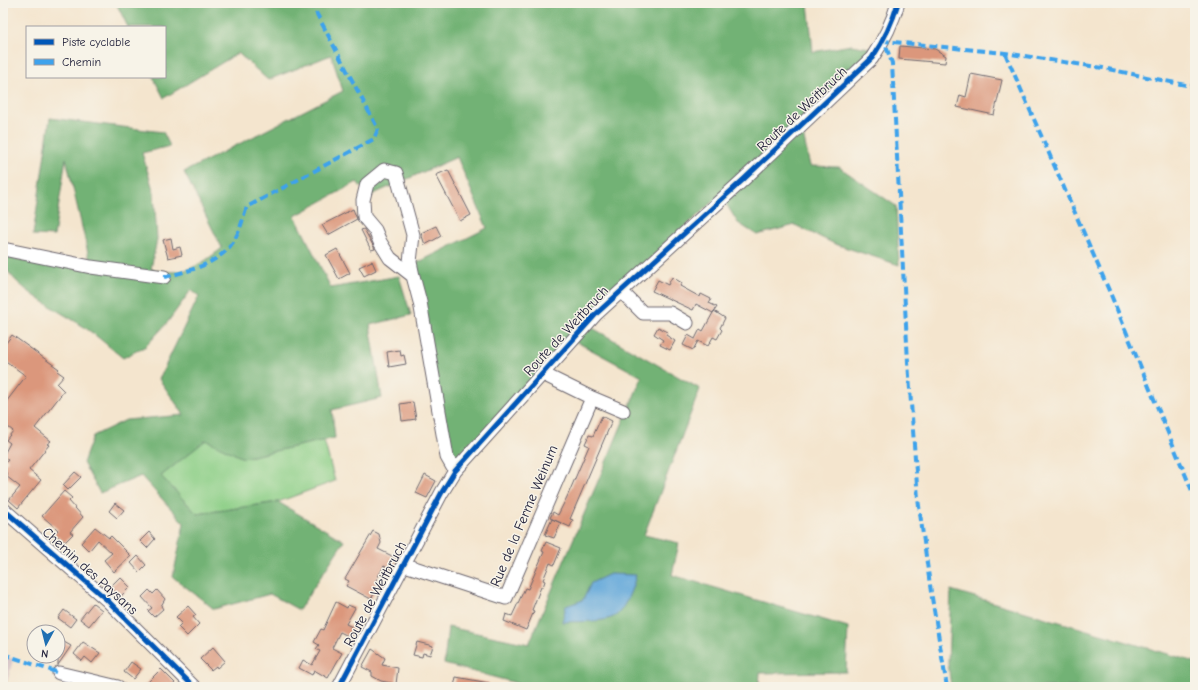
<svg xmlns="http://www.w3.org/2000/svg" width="1198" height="690" font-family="'Comic Neue',sans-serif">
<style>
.industrial{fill:#d2bec2}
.green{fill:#8dcf87;stroke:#587861}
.forest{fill:#72b274;stroke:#4a6a58}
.water{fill:#65a9da;stroke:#44668a}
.building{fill:#db977c}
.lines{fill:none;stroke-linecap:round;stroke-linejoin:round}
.minor-casing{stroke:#6c666e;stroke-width:15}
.minor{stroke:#fff;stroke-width:13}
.quiet{stroke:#3ea2ec;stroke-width:4;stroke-dasharray:8 4;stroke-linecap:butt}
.cycleway-casing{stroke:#f7f3e8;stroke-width:8}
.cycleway{stroke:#0057b8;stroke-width:5}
.labels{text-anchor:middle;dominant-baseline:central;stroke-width:3;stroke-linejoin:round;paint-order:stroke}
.street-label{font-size:14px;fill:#22223b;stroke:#f7f3e8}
</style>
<rect width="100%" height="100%" fill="#f7f3e8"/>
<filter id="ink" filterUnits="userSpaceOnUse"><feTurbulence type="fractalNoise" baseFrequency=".025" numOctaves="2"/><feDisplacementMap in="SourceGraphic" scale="8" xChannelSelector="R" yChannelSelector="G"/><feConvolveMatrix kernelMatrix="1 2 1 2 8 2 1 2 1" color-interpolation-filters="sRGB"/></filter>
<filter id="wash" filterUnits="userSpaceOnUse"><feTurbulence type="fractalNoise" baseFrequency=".012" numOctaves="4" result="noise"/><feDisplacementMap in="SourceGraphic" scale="16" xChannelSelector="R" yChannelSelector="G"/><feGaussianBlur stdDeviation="0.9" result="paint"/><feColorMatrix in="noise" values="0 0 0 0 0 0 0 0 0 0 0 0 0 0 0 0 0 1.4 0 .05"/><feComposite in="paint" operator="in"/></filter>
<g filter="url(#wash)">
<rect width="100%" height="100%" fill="#f4e5ce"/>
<path class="industrial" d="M3,654l10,5 -7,28h-3z"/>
<path class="green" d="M206,439l37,19 81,-18 11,41 -57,21 -81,12 -36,-38z"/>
<path class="forest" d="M116,3h692l5,49 38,-7 19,3 -7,15 -281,259 118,67 -56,146 35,8 -7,32 176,52 -2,45 -86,1 -1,14h-239v-3l-76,-20 4,-37 81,17 113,-267 -71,-38 -116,125 -6,-14 -36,-185 74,-37 -30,-71 -88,39 -12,-14 -62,34 36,72 68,-12 12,39 -41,10 12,73 -50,12 3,28 -92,20 -37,-18 -45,36 36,38 81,-12 66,39 -45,69 -29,-16 -56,15 -41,-32 11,-54 -43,-47 -41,17 -17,-30 10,-27 33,-16 58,-5 -25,-36 40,-83 -8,-6 -24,33 -21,23 -23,12c-13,-10 -25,-22 -39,-31 -20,-14 -81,-43 -81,-70l89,13 -26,-112 -12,78 -21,-1 17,-117 113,14 7,14 -28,7 12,40 3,46 -6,30c31,8 47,-2 71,-21l-38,-76 159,-81 -12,-36 -63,25 -30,-27 -74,45 -11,-21h12v-50h-37z
M802,130l8,36 29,1 57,39 3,59 -64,-21 -40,-19 -38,10 -19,-12 -13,-21z
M951,590l244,72v25h-244l-3,-24z"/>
<path class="water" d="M610,574l26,1c-2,10 -12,36 -21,41 -11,7 -39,5 -53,6l4,-16 17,-6 8,-17z"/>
<g id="blocks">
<path class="building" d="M900,46l35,3 11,7 -1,7 -46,-4z
M971,74l31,6 -8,35 -37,-8 3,-12 6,2z
M448,170l23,45 -11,6 -24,-46z
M353,209l4,10 -29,16 -6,-10z
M436,226l5,10 -16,9 -4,-12z
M364,229l11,20 -4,1 -10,-20z
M171,238l2,11 7,-2 2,8 -14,3 -5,-18z
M337,249l13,24 -11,6 -13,-24z
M372,261l4,9 -12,6 -5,-9z
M672,277l10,6 -2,3 20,11 1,-3 10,5 -2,4 8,4 -4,6 -17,-9 -3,6 -41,-19 6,-11 10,5z
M714,311l11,7 -5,10 2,2 -5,9 -4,-2 -5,9 -10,-5 -5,9 -10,-5 5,-10 7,4 5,-10 3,2z
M658,327l10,5 -2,3 9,6 -5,9 -10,-5 3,-5 -9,-6z
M12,335l47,34 -2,2 7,5 -7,8 7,7 -29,37 16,13 -4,3 2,1 -20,25 12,10 -23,28 -9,-8 11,-13 -14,-11 2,-2 -5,-4v-4l5,-6 -5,-4 7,-13 -4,-3 7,-9 -10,-8v-17l23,-30 -23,-17v-12z
M400,350l1,6 3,-1 2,9 -17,3 -2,-15z
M413,402l3,17 -14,2 -2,-17z
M602,416l10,5 -42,98 3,1 -3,7 -20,-9 3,-6 5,3 9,-18 22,-51 -4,-2 4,-9 4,1z
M75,472l6,5 -13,13 -5,-5z
M425,475l11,6 -9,17 -11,-5z
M64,491l8,7 -3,3 14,16 -13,15 3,2 -8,8 -11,-8 4,-4 -2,-2 -14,-12z
M115,503l9,7 -7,8 -8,-7z
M552,519l9,4 -7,15 -9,-3z
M95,527l14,11 2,-2 20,20 -17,16 -10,-12 8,-7 -14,-13 -9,11 -8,-8z
M373,531l6,3 2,9 -3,6 20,10 -6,11 -8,-4 -9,16 4,3 -8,14 -25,-13 3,-5 -4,-2z
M149,532l6,7 -8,9 -7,-7z
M546,542l15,6 -7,17 -4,-2 -7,17 2,1 -2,6h-2l-9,23 2,1 -8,19 -22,-9 2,-7 6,2 13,-28 3,1 16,-37 -2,-1z
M138,556l8,9 -7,7 -8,-9z
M120,577l10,10 -10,10 -10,-10z
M149,590l4,4 4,-4 8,9 -4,7 2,3 -9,8 -6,-6 4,-3 -10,-11z
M336,602l11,6 1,-3 7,3 -9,16 8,4 -4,9 -10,-5 -8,16 10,5 -14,25 -14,-8 -2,5 -13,-7 4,-8 9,5 8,-14 -4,-2 3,-4 -5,-3 7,-13 2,1z
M93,603l9,7 -13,16 -9,-7z
M188,606l8,9 -3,2 6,7 -12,12 -9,-9 4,-4 -6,-6z
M64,610l12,9 -6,8 -12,-9z
M64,642l7,4 -13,19v-14z
M83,642l17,11 -8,10 -7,-6 -3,4 -8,-7z
M417,642l16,4 -3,9 -7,-2 -1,4 -9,-2z
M213,647l12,14 -8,7 -1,-2 -5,4 -11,-11z
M372,649l13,9 -3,7 16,3 -2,16 -15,-3 -9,-5v-4l-10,-5z
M131,662l10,7 -8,10 -9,-7z
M161,669l14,14 -4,4h-28z
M456,677l33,6v4h-35z"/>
</g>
</g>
<g filter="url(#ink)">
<use href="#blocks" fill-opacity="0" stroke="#6c666e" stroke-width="1"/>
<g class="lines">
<g class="minor-casing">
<path id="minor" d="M3,249l88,18 73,10
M413,276l-3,-14 3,-27 -17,-62 -12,-3 -17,14 -4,16 1,17 11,13 5,12 10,16 23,18 7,26 27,155 8,14
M621,291l22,22h27l17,10
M592,398l31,13
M3,509l103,90 88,88
M405,565l101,33 86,-200 -49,-24
M59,673l59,14
M339,687l103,-195 13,-21 141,-157 148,-135 128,-121c12,-18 20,-34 26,-55"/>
</g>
<use href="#minor" class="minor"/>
<path class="quiet" d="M1005,53l106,242 84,203
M164,277c26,-6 59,-14 72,-40 5,-9 7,-20 11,-30l127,-68 4,-10 -67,-126
M3,654l56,19
M947,687l-16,-95 -13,-93 -10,-137 -16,-299 -8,-22 121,12 98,15 92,19"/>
<g class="cycleway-casing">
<path id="cycleway" d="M3,509l103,90 88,88
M339,687l103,-195 13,-21 141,-157 148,-135 128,-121c12,-18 20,-34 26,-55"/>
</g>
<use href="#cycleway" class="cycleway"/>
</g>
</g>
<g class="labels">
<g class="street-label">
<text transform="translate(802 109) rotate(-43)">Route de Weitbruch</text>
<text transform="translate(566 331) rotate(-47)">Route de Weitbruch</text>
<text transform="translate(524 516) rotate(-67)">Rue de la Ferme Weinum</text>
<text transform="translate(90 571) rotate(42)">Chemin des Paysans</text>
<text transform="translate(375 594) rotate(-62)">Route de Weitbruch</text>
</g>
</g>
<rect width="1198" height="690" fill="none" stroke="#f7f3e8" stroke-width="16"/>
<rect x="26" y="26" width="140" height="52" fill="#f7f3e8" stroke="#a29fa3"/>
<rect x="34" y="39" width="20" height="6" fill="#0057b8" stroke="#a29fa3"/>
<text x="62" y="46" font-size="12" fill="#22223b">Piste cyclable</text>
<rect x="34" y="59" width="20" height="6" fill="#3ea2ec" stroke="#a29fa3"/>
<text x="62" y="66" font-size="12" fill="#22223b">Chemin</text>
<g transform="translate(46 644) rotate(187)"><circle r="19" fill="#f7f3e8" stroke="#a29fa3"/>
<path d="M0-3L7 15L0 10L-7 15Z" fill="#1f6fb2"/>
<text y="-6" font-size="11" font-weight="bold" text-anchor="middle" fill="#22223b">N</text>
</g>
</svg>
